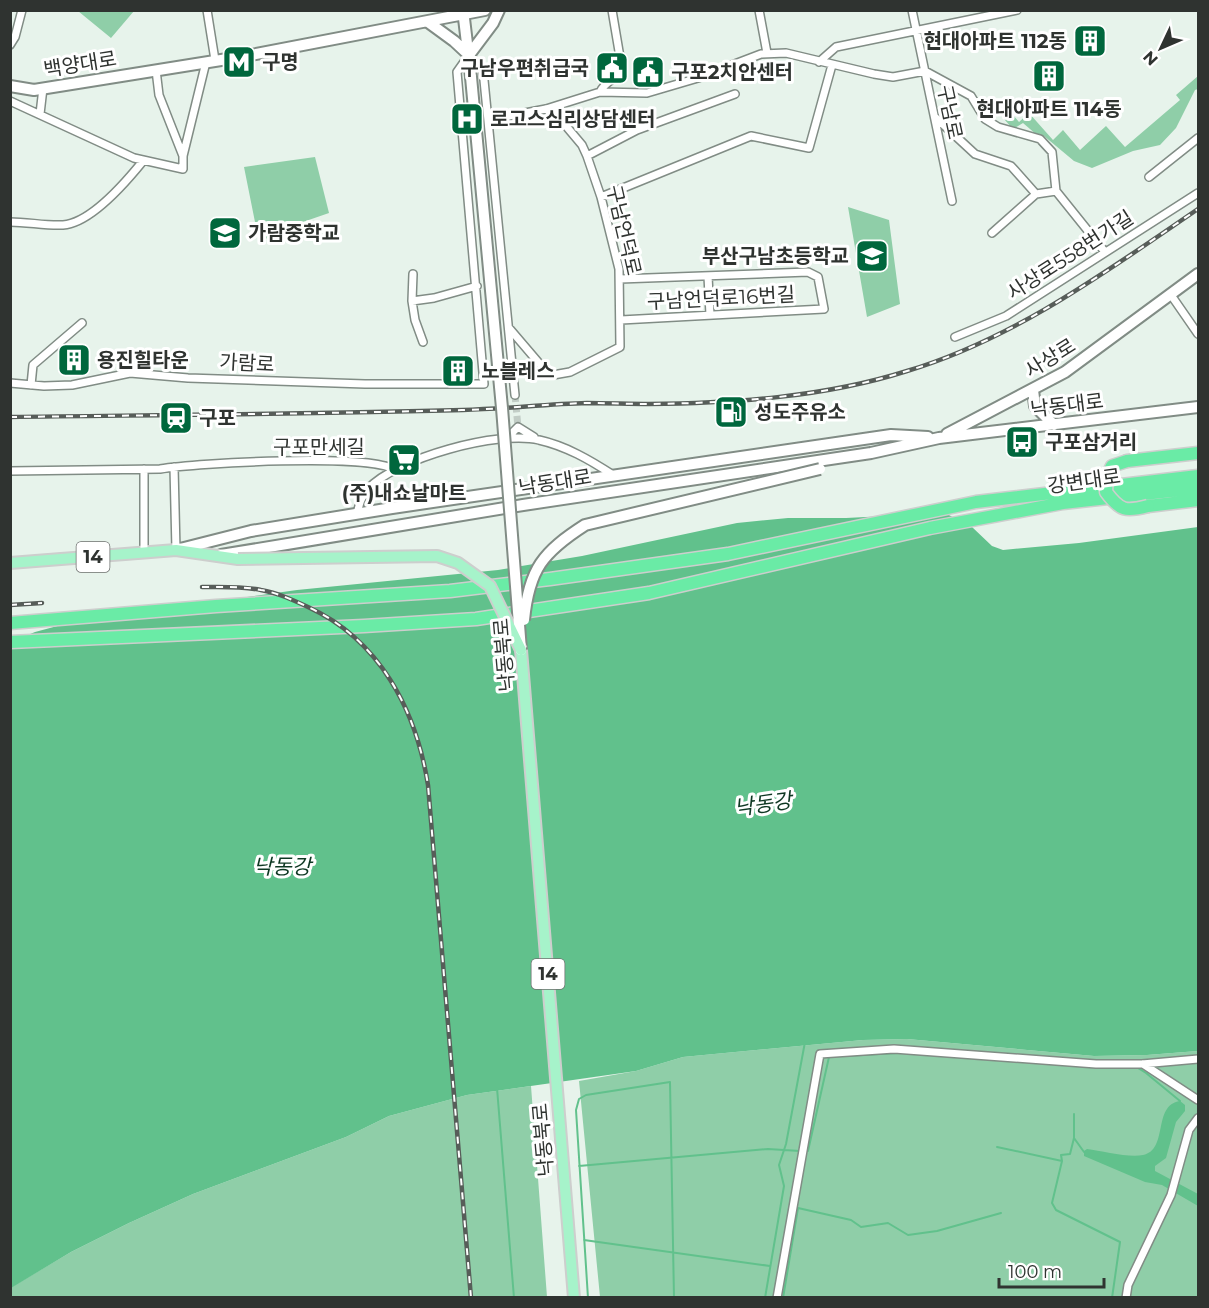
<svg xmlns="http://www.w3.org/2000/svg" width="1209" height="1308" font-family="Montserrat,'Noto Sans KR',sans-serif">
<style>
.green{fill:#8fcea8}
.water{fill:#61c18c}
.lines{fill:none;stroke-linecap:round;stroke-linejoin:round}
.stream{stroke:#61c18c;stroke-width:2}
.street-tunnel{stroke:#c2cdc6;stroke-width:7;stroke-dasharray:7 3.5;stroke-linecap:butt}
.street-casing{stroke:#818c85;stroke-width:10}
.secondary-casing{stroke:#818c85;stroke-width:14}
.primary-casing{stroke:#cdcecd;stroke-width:14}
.highway-casing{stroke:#cdcecd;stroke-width:15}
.street{stroke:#fff;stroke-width:7}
.secondary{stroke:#fff;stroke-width:10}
.primary{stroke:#a6f3ca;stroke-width:10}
.highway{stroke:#6aeba6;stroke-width:12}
.rail-casing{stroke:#575d59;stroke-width:4.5}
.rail{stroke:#fff;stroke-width:2;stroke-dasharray:7;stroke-linecap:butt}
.secondary-bridge-casing{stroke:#818c85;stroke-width:14;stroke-linecap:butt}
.primary-bridge-casing{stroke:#cdcecd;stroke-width:14;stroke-linecap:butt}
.highway-bridge-casing{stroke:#cdcecd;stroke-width:15;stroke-linecap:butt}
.secondary-bridge{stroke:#fff;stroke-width:10}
.primary-bridge{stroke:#a6f3ca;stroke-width:10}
.highway-bridge{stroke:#6aeba6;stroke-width:12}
.labels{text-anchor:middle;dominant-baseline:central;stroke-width:6;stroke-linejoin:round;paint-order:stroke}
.shield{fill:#fff;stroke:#6d706e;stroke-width:1.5}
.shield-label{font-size:18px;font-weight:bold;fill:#2f3330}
.poi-label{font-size:20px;font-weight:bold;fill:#2f3330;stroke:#fff;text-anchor:start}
.street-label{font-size:20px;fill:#2f3330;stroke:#fff}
.water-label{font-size:21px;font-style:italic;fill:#0e3823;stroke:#fff}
</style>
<rect width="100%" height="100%" fill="#e7f3eb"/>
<path class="green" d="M78,11l56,-1v1l-23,27z
M1198,76v13l-3,1 -19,38 -16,17 -27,6 -41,17 -18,-7 -30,-25 -7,-1 -14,-12 -10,6 -9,-10 -3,-8 5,-4 13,15 10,-9 24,27 10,-10 17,20 26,-24 19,21 55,-47 -4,-5z
M315,157l14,56 -29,10 -33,16 -3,-4 -6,2 -14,-70z
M848,207l41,13 11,84 -33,13z
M907,1039l187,17 53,-1 51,-4v246h-598l-21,-216 57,-10 47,-14 180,-17z
M531,1086l16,211 -536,1 -1,-10 61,-36 58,-29 64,-29 153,-57 43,-21 78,-21z"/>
<path class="water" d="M945,513l27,14 20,19 11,4 76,-7 119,-16v524l-51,4 -53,1 -187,-17 -44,1 -180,17 -47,14 -169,24 -78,21 -43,21 -153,57 -64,29 -58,29 -60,36 -1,-640 11,-10 14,-6 41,-11 221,-31 201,-20 84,-14 155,-33 51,-5h58z
M1180,1101l5,4v6l-9,11 -10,36 -11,8v5l43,23v12l-36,-21 -17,-3 -61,-26v-5l3,-2c15,2 42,9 56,6 26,-5 9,-50 37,-54z"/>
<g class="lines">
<path class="stream" d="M844,1056l54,-3
M1083,1066l55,2 8,5 34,28
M497,1088l17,210
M1074,1114v24l10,14
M997,1147l65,14 -10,42 4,7 64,32 -8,56
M806,1151h2l21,-94
M1062,1161l-1,-6 9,-1 4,-16
M579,1166l189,-17 32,2
M584,1240l186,26
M588,1298l-12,-188 3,-11 7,-4 84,-13 4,216
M765,1298l19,-112 -5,-21 7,-21 19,-102
M783,1298l15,-90 53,12 10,7 27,-4 20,12 29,-4 64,-18"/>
<path class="street-tunnel" d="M515,395l3,32"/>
<g class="street-casing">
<path id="street" d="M207,10l8,50
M759,10l8,43
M912,10l40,191
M10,45l5,-8 7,-27
M819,62l17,-15 181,-37
M156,70l3,25 24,61
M600,92c5,-11 17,-13 22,-23l-10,-59
M10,101l124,57 49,11v-13l23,-94
M40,114l3,-26
M935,117l40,37 36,12 25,28
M488,120l58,-11 54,-17 47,1 51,-15 63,-24 25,-1 88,21 19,3 32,-6 46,25 14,23 13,8 42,12 12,13 4,39 49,61
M587,156l50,-26 98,-36
M1149,177l49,-39
M1036,194l20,-3
M601,197l150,-61 58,12 23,-83
M10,222c18,0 36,4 53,3 28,-2 63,-43 80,-64
M992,233l44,-39
M413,274l-1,27 22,-3 43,-12
M708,276l2,39
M620,279l188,-7 10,5 6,32 -203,11
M1171,295l27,39
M412,301l3,19 8,22
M509,328l35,41 9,6 17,-3 50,-25 -1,-78 -18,-72 -14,-41 -5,-11 -16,-19 -20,-17
M955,337l51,-21 192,-123
M10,383l34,3 28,-1 58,-12 58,5 177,6h119l-27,-312 12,-17 14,15 32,325
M31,385l2,-20 49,-42
M508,437l10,-10 16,10
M174,467l2,83
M144,469v84
M10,471l150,-2c36,-6 211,-16 235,1
M357,514c2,-9 4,-18 11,-25 28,-31 131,-59 171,-49 27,6 51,20 74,35
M1143,1064l55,36
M777,1298l43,-244 74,-5 202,15h46l56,-5
M1126,1298l2,-13 43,-90 18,-65 9,-12"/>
</g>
<g class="secondary-casing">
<path id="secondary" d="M463,10l8,67
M428,22l26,19 15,14
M469,55l24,-32 6,-13
M10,86l24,4 212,-34 239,-46
M1033,390l2,16 19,19
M947,434l118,-62 133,-98
M176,550l75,-19 141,-23 499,-73 37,2
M221,555l302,-50 348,-52 68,-15 259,-31"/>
</g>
<g class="primary-casing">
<path id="primary" d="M10,563l166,-13 62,9
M521,650l53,648"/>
</g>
<g class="highway-casing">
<path id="highway" d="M1127,461l71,-8
M1148,506l50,-6
M10,623l206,-17 234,-15 100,-12 178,-25 248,-52 222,-26
M10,642l354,-16 112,-7 173,-26 281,-65 133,-25 135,-15"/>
</g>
<use href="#street" class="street"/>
<use href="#secondary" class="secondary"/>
<use href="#primary" class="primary"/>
<use href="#highway" class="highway"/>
<g class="rail-casing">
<path id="rail" d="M10,417c151,-2 302,-3 453,-7 42,-1 83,-6 124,-7 21,0 42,1 62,1 86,-1 176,-7 258,-33 107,-32 200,-100 291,-162
M202,587c20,0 39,-1 59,3 17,3 32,10 47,17 72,33 108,103 120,178l43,513
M10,605l32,-2"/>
</g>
<use href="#rail" class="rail"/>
<g class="secondary-bridge-casing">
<path id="secondary-bridge" d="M471,77l31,331 19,242
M524,620c5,-51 19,-68 61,-95l235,-56"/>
</g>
<g class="primary-bridge-casing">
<path id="primary-bridge" d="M238,559l199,-3 21,7 32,23 31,64"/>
</g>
<g class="highway-bridge-casing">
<path id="highway-bridge" d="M1127,461l-15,5 -5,10 -1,16c14,19 20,20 42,14"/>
</g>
<use href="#secondary-bridge" class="secondary-bridge"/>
<use href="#primary-bridge" class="primary-bridge"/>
<use href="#highway-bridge" class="highway-bridge"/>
</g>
<defs>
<g id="building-square" transform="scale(1.725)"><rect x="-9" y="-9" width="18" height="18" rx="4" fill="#00673d" stroke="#fff"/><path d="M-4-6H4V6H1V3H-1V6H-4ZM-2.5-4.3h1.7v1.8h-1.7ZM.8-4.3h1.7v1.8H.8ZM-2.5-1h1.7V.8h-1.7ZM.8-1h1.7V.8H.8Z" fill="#fff"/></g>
<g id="metro-square" transform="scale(1.725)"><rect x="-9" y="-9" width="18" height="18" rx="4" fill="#00673d" stroke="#fff"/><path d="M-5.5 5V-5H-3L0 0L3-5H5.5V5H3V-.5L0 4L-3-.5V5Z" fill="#fff"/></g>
<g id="civic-square" transform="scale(1.725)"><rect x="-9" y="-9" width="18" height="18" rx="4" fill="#00673d" stroke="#fff"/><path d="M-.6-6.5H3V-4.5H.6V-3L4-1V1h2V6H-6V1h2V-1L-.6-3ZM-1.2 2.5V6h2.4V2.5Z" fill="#fff"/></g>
<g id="hospital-square" transform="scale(1.725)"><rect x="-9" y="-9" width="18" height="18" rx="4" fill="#00673d" stroke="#fff"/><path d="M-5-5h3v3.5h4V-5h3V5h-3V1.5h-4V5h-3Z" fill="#fff"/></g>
<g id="school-square" transform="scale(1.725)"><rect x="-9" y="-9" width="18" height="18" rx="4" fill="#00673d" stroke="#fff"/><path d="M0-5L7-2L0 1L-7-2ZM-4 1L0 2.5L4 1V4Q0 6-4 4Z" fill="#fff"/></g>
<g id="fuel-square" transform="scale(1.725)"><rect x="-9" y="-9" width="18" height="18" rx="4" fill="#00673d" stroke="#fff"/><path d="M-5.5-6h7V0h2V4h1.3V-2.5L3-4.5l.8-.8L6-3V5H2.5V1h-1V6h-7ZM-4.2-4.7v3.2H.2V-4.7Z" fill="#fff"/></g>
<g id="station-square" transform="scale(1.725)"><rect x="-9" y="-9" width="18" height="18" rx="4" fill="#00673d" stroke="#fff"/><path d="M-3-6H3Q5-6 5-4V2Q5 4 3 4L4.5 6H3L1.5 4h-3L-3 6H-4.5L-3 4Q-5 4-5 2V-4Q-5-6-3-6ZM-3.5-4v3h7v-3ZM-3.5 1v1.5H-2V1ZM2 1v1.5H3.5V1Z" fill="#fff"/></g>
<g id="bus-square" transform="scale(1.725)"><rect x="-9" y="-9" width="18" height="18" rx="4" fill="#00673d" stroke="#fff"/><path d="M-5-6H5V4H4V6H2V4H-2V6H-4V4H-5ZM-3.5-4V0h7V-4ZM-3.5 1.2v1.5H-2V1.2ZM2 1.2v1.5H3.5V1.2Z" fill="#fff"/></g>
<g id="supermarket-square" transform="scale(1.725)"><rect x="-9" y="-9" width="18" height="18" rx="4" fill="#00673d" stroke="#fff"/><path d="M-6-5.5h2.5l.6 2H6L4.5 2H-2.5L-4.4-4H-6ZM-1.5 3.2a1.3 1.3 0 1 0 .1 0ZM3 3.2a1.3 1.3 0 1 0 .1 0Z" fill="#fff"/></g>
</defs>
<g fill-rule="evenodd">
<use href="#building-square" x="1090" y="41"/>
<use href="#metro-square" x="239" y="62"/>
<use href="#civic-square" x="612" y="68"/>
<use href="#civic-square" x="648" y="72"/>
<use href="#building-square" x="1049" y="76"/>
<use href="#hospital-square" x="467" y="119"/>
<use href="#school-square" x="225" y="233"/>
<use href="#school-square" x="872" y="256"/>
<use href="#building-square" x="74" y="360"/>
<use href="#building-square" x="458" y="371"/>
<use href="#fuel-square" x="731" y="412"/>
<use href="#station-square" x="176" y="418"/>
<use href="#bus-square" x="1022" y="442"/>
<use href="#supermarket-square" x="404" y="460"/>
</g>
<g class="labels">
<g class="shield">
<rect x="76.5" y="542" width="33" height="30" rx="4.5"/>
<rect x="531.5" y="959" width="33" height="30" rx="4.5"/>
</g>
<g class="shield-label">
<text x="93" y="557">14</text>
<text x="548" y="974">14</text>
</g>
<g class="poi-label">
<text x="1067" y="41" text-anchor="end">현대아파트 112동</text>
<text x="262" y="62">구명</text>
<text x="589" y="68" text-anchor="end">구남우편취급국</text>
<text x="671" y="72">구포2치안센터</text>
<text x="1049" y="109" text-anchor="middle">현대아파트 114동</text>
<text x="490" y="119">로고스심리상담센터</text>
<text x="248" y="233">가람중학교</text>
<text x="849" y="256" text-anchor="end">부산구남초등학교</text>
<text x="97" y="360">용진힐타운</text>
<text x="481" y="371">노블레스</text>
<text x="754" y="412">성도주유소</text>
<text x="199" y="418">구포</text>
<text x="1045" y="442">구포삼거리</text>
<text x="404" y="493" text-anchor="middle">(주)내쇼날마트</text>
</g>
<g class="street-label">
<text transform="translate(80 64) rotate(-9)">백양대로</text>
<text transform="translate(950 112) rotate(78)">구남로</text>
<text transform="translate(624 230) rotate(77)">구남언덕로</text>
<text transform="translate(1070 255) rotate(-33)">사상로558번가길</text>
<text transform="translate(721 298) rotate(-3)">구남언덕로16번길</text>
<text transform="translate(1050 358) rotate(-32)">사상로</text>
<text transform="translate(247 363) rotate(3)">가람로</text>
<text transform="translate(1067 405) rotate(-7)">낙동대로</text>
<text x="319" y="447">구포만세길</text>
<text transform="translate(1084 481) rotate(-8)">강변대로</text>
<text transform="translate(555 482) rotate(-9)">낙동대로</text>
<text transform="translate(504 655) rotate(-95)">낙동북로</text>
<text transform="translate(543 1140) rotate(-95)">낙동북로</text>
</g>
<g class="water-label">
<text transform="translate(763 804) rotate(-8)">낙동강</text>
<text x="282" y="866">낙동강</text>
</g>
</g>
<rect width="1209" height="1308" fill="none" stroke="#2f3330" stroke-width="24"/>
<g transform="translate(1161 48) rotate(226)" stroke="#ffffff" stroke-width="4.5" paint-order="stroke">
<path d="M0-4.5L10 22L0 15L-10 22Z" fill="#2f3330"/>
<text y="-9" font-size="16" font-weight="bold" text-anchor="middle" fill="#2f3330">N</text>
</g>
<path d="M999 1278v9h105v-9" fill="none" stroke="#2f3330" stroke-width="3"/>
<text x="1008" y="1278" font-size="18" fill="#2f3330" stroke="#ffffff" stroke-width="4.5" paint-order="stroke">100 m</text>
</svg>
